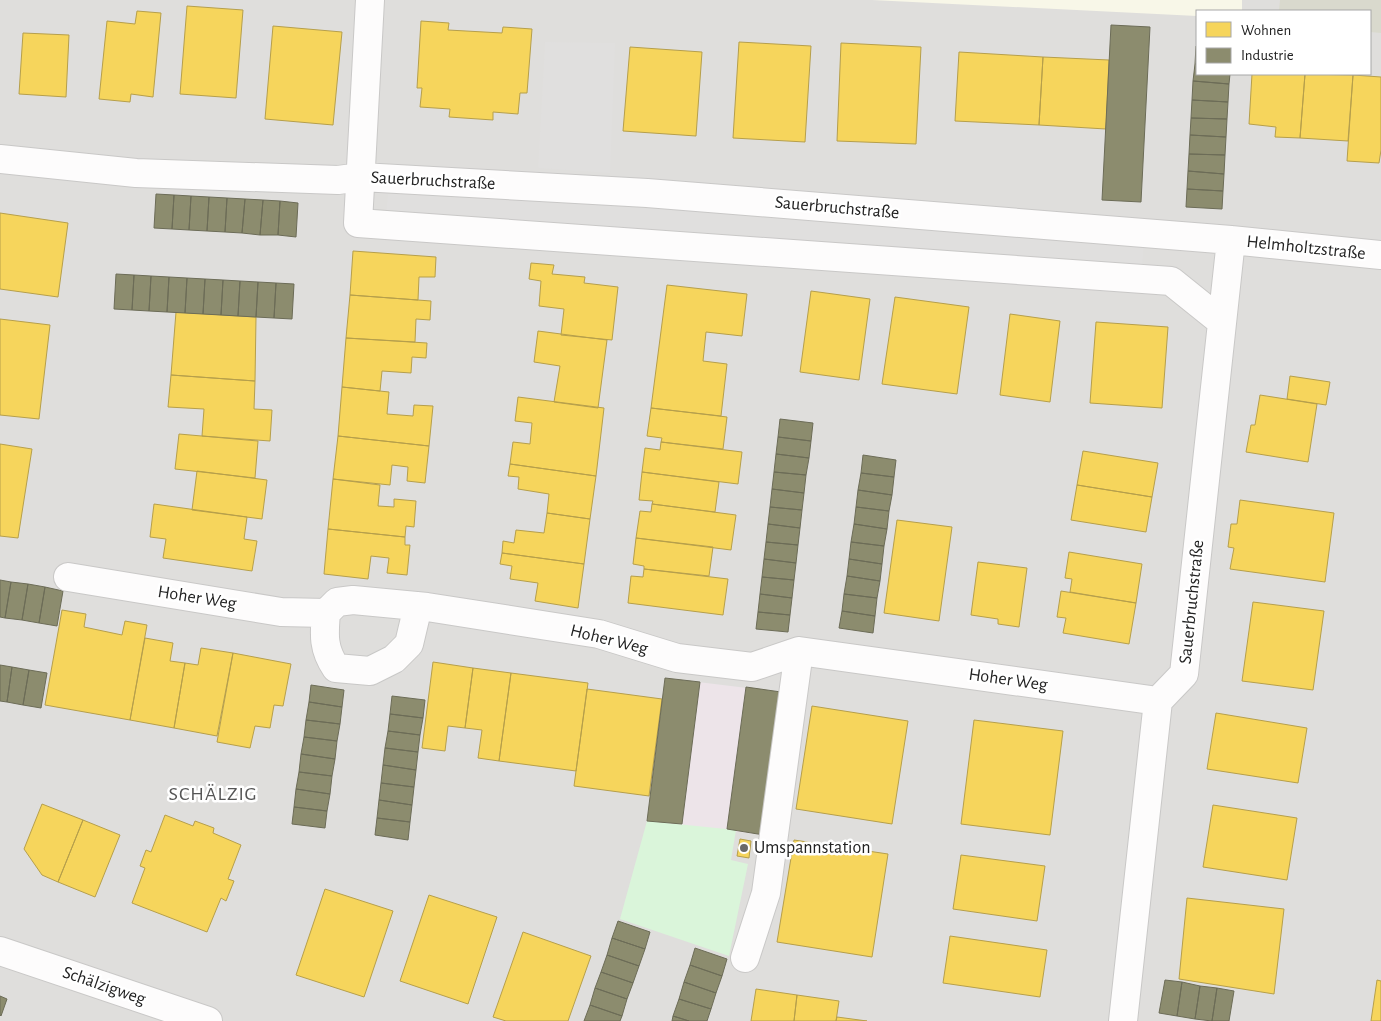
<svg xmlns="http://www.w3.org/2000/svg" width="1381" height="1021" font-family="'Alegreya Sans',sans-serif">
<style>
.residential{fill:#dfdedc;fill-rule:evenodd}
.industrial{fill:#ede4e9}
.education{fill:#f8f7e8}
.construction{fill:#d9d9cd}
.park{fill:#daf5da}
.parking{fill:#e0dfde}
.homes{fill:#f6d55c;stroke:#b69f4b}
.industry{fill:#8c8c6e;stroke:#6c6c57}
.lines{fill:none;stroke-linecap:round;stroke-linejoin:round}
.minor-casing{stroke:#c9c8c7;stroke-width:30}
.minor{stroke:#fdfcfc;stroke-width:28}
.poi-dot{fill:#6a6968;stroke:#fff;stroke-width:2}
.labels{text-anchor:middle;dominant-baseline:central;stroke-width:5;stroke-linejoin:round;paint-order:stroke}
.street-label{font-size:18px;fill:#222;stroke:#fff}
.poi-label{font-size:18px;fill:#222;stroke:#fff;text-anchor:start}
.quarter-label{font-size:20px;letter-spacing:1px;fill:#555;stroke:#fff}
</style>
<rect width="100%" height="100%" fill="#f0eeeb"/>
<path class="residential" d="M0,0h1381v1021h-1381zM1197,11h173v63h-173z"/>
<path class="industrial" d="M665,678l116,14 -17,143 -117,-14z"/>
<path class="education" d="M872,0h370v11h-45v5z"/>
<path class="construction" d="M1280,0h101v33l-11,-1v-21h-91z"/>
<path class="park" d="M647,821l89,9 -5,30 17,4 -19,92 -109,-37z"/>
<path class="parking" d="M545,42l70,1 -5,130 -72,-5z
M389,186l755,52 -2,31 -756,-55z"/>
<path class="homes" d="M187,6l56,4 -7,88 -56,-4z
M137,11l24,2 -8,84 -22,-3 -1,8 -31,-3 8,-78 28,3z
M421,21l28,2 -1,7 54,3 1,-6 29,2 -5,64h-7l-2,21 -25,-2v8l-44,-3 1,-8 -30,-2 2,-19h-5z
M273,26l69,6 -9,93 -68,-6z
M23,33l46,2 -3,62 -47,-3z
M739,42l72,4 -6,96 -72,-4z
M841,43l80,4 -5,97 -79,-3z
M630,47l72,5 -6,84 -73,-5z
M959,52l84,5 -4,68 -84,-4z
M1043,57l66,3 -3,69 -67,-4z
M1252,74h53l-5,64 -25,-1 1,-10 -27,-3z
M1305,74l48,1 -5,66 -48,-3z
M1353,75l28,2v73l-2,13 -32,-2z
M0,213l68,10 -10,74 -58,-8z
M353,251l83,6 -1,20h-16l-1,23 -68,-5z
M531,263l23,2 -2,9 33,3 -1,6 34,4 -6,53 -51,-5 3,-26 -25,-3 2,-25 -12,-2z
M667,285l80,9 -5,42 -36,-4 -3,29 24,3 -6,52 -70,-8z
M811,291l59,8 -11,81 -59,-8z
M350,295l81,6 -1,19 -14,-1 -1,23 -69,-4z
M895,297l74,10 -12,87 -75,-10z
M176,312l80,5 -1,64 -84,-6z
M1010,314l50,7 -10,81 -50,-7z
M0,319l50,6 -11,94 -39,-4z
M1096,322l72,5 -6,81 -72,-5z
M538,331l69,9 -9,68 -44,-6 6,-36 -26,-4z
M346,338l81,5 -1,15 -14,-1 -1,16 -29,-2 -2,20 -38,-4z
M171,375l84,6 -1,28 18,1 -2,31 -68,-5 2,-27 -36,-2z
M1290,376l40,6 -4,23 -39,-6z
M342,387l47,5 -2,22 26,2 1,-11 19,1 -4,40 -91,-10z
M1260,395l57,9 -9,58 -62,-10 5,-27h4z
M518,397l86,11 -8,68 -86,-12 3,-22 17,2 2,-21 -17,-2z
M651,408l76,9 -4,32 -62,-7 1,-4 -15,-2z
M179,434l79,7 -3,37 -80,-9z
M338,436l91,10 -4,37 -18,-2 1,-14 -16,-2 -2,20 -57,-6z
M661,442l81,10 -4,32 -96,-12 3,-24 15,2z
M0,444l32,5 -14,89 -18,-2z
M1083,451l75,12 -6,34 -75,-12z
M510,464l86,12 -6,43 -43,-6 2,-19 -31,-5 1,-12 -11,-1z
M197,471l70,9 -5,39 -70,-9z
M642,472l77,10 -4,30 -63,-8 1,-3 -14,-1z
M333,479l47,6 -2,21 16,1v-8l22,2 -2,26 -8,-1 -1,11 -77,-8z
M1077,485l75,12 -6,35 -75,-12z
M1240,500l94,13 -9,69 -95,-13 4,-21 -6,-1 3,-23h6z
M154,504l93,13 -3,22 13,2 -5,30 -89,-13 3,-19 -16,-2z
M652,504l84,11 -5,35 -95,-12 4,-27 11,1z
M547,513l43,6 -6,45 -82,-11 1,-12 11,2 2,-13 28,3z
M897,520l55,7 -13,94 -55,-8z
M328,529l77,8v8h5l-3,30 -20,-2 2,-15 -18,-2 -3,23 -44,-5z
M636,538l77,9 -4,29 -65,-7v-3l-11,-2z
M1069,552l73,12 -6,39 -66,-11 2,-13 -7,-1z
M502,553l82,11 -6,44 -43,-7 3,-18 -28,-4 2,-13 -12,-2z
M978,562l49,6 -8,59 -21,-3v-5l-27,-4z
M644,569l84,10 -5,36 -95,-12 3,-27 12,1z
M1061,591l75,12 -7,41 -66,-11 3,-15 -9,-1z
M1253,602l71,9 -11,79 -71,-9z
M62,610l24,4 -2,13 38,8 3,-14 22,4 -17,95 -85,-15z
M145,638l28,5 -3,18 15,2 -11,65 -44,-8z
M201,648l32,5 -16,83 -43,-8 11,-65 13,2z
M233,653l58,11 -8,42 -9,-1 -4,23 -15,-2 -5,22 -33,-6z
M433,662l40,6 -8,60 -17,-2 -3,25 -23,-3z
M473,668l38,5 -12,88 -21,-3 4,-28 -17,-2z
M511,673l77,10 -12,88 -77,-10z
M587,689l75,10 -13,97 -75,-10z
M812,706l96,15 -16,103 -96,-15z
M1216,713l91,15 -9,55 -91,-14z
M974,720l89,11 -13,104 -89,-11z
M42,804l41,16 -25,62 -16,-7 -18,-26z
M1213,805l84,13 -10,62 -84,-13z
M165,815l28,11 2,-5 19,7 -1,5 28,12 -13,34 6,2 -8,20 -5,-3 -14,34 -75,-29 13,-35 -5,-2 6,-16 5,2z
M83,820l37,15 -25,62 -37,-15z
M740,839l11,2 -2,17 -12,-2z
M794,840l94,14 -16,103 -95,-15z
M961,855l84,11 -8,55 -84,-12z
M325,889l68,22 -29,86 -68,-22z
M429,895l68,22 -29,87 -68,-23z
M1187,898l97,11 -10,85 -95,-15z
M523,932l68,24 -23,65h-62l-13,-4z
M950,936l97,14 -7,47 -97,-14z
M1377,980l4,1v40h-10z
M756,989l41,6 -3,26h-43z
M797,995l42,6 -3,20h-42z
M837,1017l30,4h-31z"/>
<path class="industry" d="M1111,25l39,2 -9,175 -39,-2z
M1196,46h1v18h-2z
M1195,64h2v10h33l-1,10 -36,-3z
M1193,81l36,3 -1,18 -36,-2z
M1192,100l36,2 -1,17 -36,-1z
M1191,118l36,1 -1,18 -36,-2z
M1190,135l36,2 -1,18 -36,-1z
M1189,154l36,1 -1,19 -36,-3z
M1188,171l36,3 -1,17 -36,-2z
M1187,189l36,2 -1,18 -36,-2z
M156,194l18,1 -2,34 -18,-1z
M174,195l17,1 -2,34 -17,-1z
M191,196l18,1 -2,34 -18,-1z
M209,197l18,1 -2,34 -18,-1z
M227,198l18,1 -3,34 -17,-1z
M245,199l18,1 -3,35 -18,-2z
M263,200l17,1 -2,34h-18z
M280,201l18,2 -2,34 -18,-2z
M116,274l18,1 -2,35 -18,-1z
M134,275l17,1 -2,35 -17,-1z
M151,276l18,1 -2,35 -18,-1z
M169,277l18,1 -2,35 -18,-1z
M187,278l18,1 -2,35 -18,-1z
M205,279l18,1 -2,35 -18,-1z
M223,280l17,1 -2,35 -17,-1z
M240,281l18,1 -2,35 -18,-1z
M258,282l18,1 -2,35 -18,-1z
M276,283l18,1 -2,35 -18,-1z
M780,419l33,4 -2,18 -33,-4z
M778,437l33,4 -2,17 -33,-4z
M776,454l33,4 -3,17 -32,-3z
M863,455l33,5 -2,17 -33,-4z
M774,472l32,3 -2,18 -32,-4z
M861,473l33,4 -2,18 -34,-5z
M772,489l32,4 -2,17 -32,-3z
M858,490l34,5 -3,16 -33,-4z
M770,507l32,3 -2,18 -32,-4z
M856,507l33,4 -2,18 -33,-5z
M768,524l32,4 -2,17 -32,-3z
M854,524l33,5 -3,17 -33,-4z
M766,542l32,3 -2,18 -32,-4z
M851,542l33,4 -2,18 -33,-5z
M764,559l32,4 -2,17 -32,-3z
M849,559l33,5 -2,17 -33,-5z
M847,576l33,5 -3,17 -33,-4z
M762,577l32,3 -2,18 -32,-4z
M0,580l11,2 -6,36 -5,-1z
M11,582l17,2 -6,36 -17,-2z
M28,584l17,3 -6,36 -17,-3z
M45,587l18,4 -6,35 -18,-3z
M760,594l32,4 -2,17 -32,-3z
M844,594l33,4 -2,18 -33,-5z
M842,611l33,5 -2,17 -34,-5z
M758,612l32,3 -2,17 -32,-3z
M0,665l12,2 -5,35 -7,-1z
M12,667l17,3 -6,35 -16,-3z
M29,670l18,3 -6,35 -18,-3z
M665,678l35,4 -18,142 -35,-3z
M311,685l33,5 -2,17 -33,-5z
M746,687l35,5 -17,143 -37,-6z
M392,696l33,4 -2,18 -33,-4z
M309,702l33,5 -2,17 -34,-4z
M390,714l33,4 -3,17 -32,-4z
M306,720l34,4 -3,17 -33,-4z
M388,731l32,4 -2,17 -33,-4z
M304,737l33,4 -2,18 -34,-5z
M385,748l33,4 -2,18 -33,-5z
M301,754l34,5 -3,17 -33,-4z
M383,765l33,5 -2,17 -33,-4z
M299,772l33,4 -2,18 -34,-5z
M381,783l33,4 -2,18 -33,-5z
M296,789l34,5 -3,17 -33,-4z
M379,800l33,5 -2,17 -33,-4z
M294,807l33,4 -2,17 -33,-4z
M377,818l33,4 -2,18 -33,-5z
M618,921l32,11 -5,17 -33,-11z
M612,938l33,11 -6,17 -32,-11z
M695,948l32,11 -5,17 -32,-11z
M607,955l32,11 -6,17 -32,-11z
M690,965l32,11 -6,17 -32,-11z
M601,972l32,11 -6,16 -32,-11z
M1165,980l17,2 -5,34 -18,-3z
M684,982l32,11 -5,16 -32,-10z
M1182,982l18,4 -5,33 -18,-3z
M1200,986l17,2 -5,33 -17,-2z
M595,988l32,11 -5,17 -32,-11z
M1217,988l17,3 -5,30h-17z
M0,996l7,3 -6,17 -1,-1z
M679,999l32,10 -4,12h-18l-16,-5z
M590,1005l32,11 -2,5h-36z
M673,1016l16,5h-17z"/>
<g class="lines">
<g class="minor-casing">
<path id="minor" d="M370,0l-12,223 813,58 51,41
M0,159l136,14 202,7 23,-3 286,16 584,47 150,15
M68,577l213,35 45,1 11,-11 16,-2 74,7 172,27 78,24 75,9 47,-16 359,50
M326,613c-2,22 -3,36 10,55l34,3 24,-12 15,-15 9,-38
M0,951l208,70
M745,958l21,-65 33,-242
M1123,1021l35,-320 26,-27 47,-434"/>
</g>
<use href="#minor" class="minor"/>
</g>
<circle class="poi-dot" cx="744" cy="848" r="5"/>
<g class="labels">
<g class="street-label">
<text transform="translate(433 181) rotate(3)">Sauerbruchstraße</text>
<text transform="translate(837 208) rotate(5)">Sauerbruchstraße</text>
<text transform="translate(1306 248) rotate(6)">Helmholtzstraße</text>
<text transform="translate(197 598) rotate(9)">Hoher Weg</text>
<text transform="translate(1192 602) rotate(-84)">Sauerbruchstraße</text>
<text transform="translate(609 640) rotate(14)">Hoher Weg</text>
<text transform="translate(1008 680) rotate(8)">Hoher Weg</text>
<text transform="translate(104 986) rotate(19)">Schälzigweg</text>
</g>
<g class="poi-label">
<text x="754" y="848">Umspannstation</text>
</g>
<g class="quarter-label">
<text x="213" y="794">SCHÄLZIG</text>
</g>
</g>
<rect x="1196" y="10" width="175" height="65" fill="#ffffff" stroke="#a7a7a7"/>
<rect x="1206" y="22" width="25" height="15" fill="#f6d55c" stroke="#a7a7a7"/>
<text x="1241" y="35" font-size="15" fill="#222222">Wohnen</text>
<rect x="1206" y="48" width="25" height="15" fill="#8c8c6e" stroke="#a7a7a7"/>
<text x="1241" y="60" font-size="15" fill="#222222">Industrie</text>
</svg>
